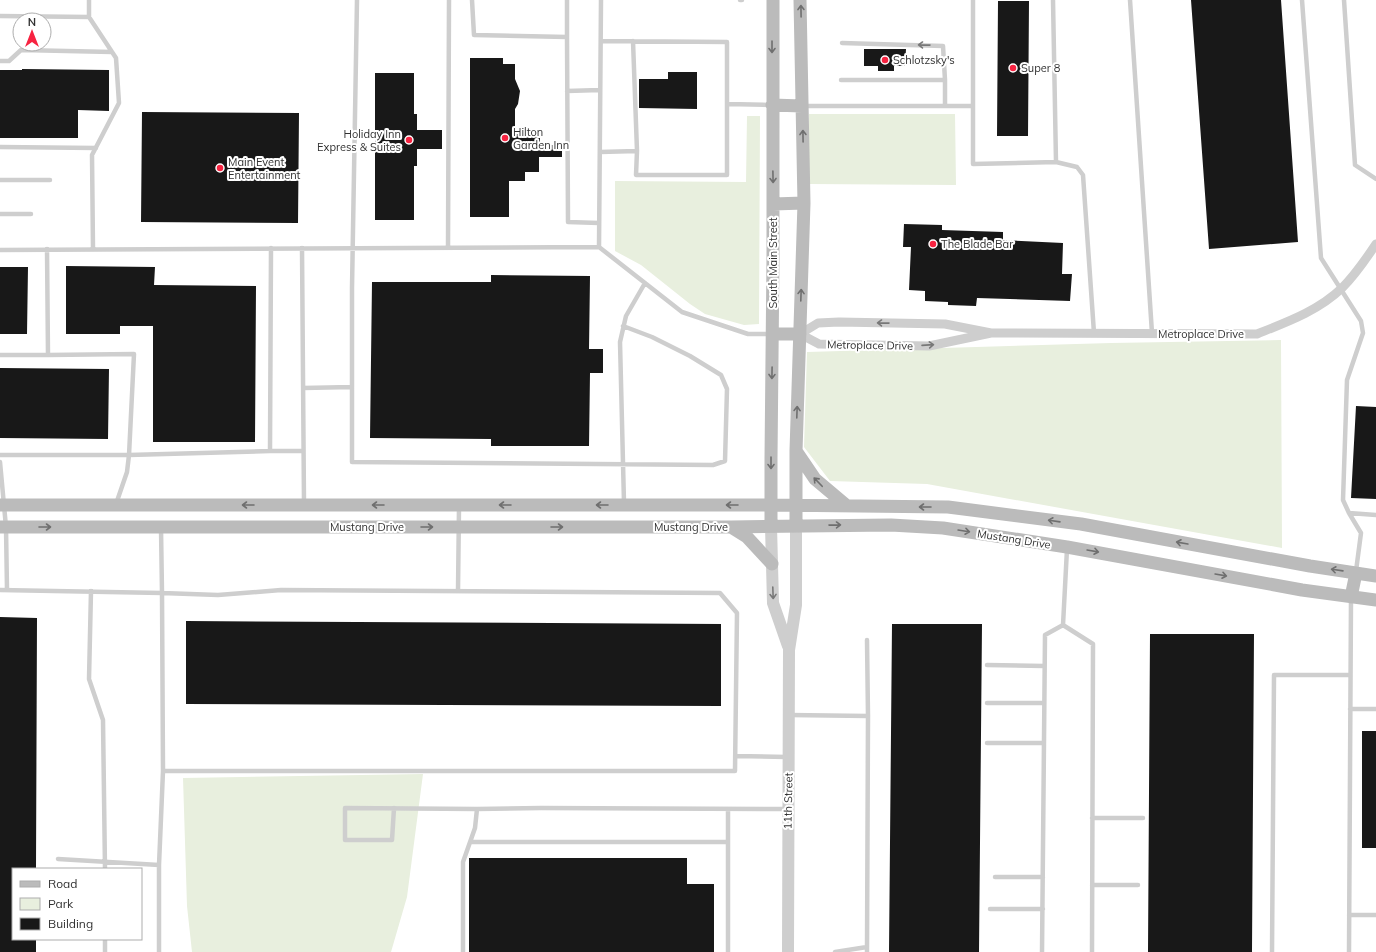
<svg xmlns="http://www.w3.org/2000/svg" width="1376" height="952" font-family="Mulish,sans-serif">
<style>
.green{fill:#e8efde}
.building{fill:#181818}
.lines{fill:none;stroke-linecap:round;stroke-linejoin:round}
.service{stroke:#cecece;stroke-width:4.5}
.minor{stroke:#cecece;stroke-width:9}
.tertiary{stroke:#cecece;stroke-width:12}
.secondary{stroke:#bbb;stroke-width:13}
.oneway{stroke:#6f6f6f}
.oneway2{stroke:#787878}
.poi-dot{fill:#f72341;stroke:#fff;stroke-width:1.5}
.labels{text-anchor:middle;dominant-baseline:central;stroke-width:4;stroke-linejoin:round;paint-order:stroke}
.poi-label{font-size:11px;fill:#313131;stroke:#fff;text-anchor:start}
.street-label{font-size:11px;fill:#313131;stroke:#fff}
</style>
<rect width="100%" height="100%" fill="#fff"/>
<path class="green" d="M809,114h146l1,71 -147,-1z
M747,116h13l-1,208 -15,1 -39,-11 -15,-10 -49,-39 -26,-14v-70l131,1z
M1281,340l1,208 -355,-64 -97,-3 -26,-34 3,-95 304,-9z
M423,774l-16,123 -16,55h-199l-5,-46 -4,-128z"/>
<path class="building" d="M1191,0h90l17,242 -89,7z
M998,1h31l-1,135h-31z
M864,49h42l-1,17h-11v5h-16v-5h-14z
M470,58h33v6h12v15l5,12 -2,13 -3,5v22h25v14h22v12h-23v15h-14v9h-16v36h-39z
M22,69l87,1v41l-31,-1v28h-78v-68h22z
M668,72h29v37l-58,-1v-29h29z
M375,73h39v41h3v16h25v19h-25v17h-3v54h-39z
M142,112l157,1 -1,110 -157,-1z
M904,224l38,1v5l61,2v8l60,3 -1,31h10l-2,27 -93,-3 -1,8 -28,-1v-3l-23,-1v-10l-16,-1 2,-43h-8z
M66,266l89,1 -1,18 102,1 -1,156h-102v-116h-33v8h-54z
M0,267h28l-1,67h-27z
M491,275l99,1 -1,73h14v24h-13l-1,73h-98v-7l-121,-1 2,-156h119z
M0,368l109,1 -1,70 -108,-1z
M1356,406l20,1v92l-25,-1z
M0,617l37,1 -1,251h-23v70h23v13h-36z
M186,621l535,3v82l-535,-2z
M892,624h90l-3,328h-90z
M1150,634h104l-2,318h-104z
M1362,731h14v117h-14z
M469,858h218v26h27v68h-245z"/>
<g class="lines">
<path class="service" d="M89,0v17l27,41 3,45 -27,52 1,94
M357,0l-5,288v174l361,3 12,-4 2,-72 -6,-14 -31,-19 -38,-19 -29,-11
M472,0l2,35 93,2 1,185 31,1
M567,0v37
M740,0h2
M973,0v106
M1053,0l3,162 21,5 6,8 11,158
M1130,0l22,333
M1302,0l19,258 40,63 2,12 -16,47 -4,120 6,13 12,20 -5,38
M1344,0l11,165 21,14
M0,16l89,1
M601,41l126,1v62l44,1
M633,41l4,110
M842,43l101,3 2,34
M0,61h9l12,-11 91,2
M841,80h104v26
M567,91l33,-1
M804,106h169v58l83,-2
M0,147l96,1
M600,152l37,-1 -1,24h91v-71
M0,180h50
M0,214h31
M599,247l2,-247
M302,248l2,255
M448,248l1,-248
M47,249l1,106 86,-1 -5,101 -2,17 -11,32
M0,250l599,-3 83,65 66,22h23
M0,355h48
M303,388l49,-1
M270,451l1,-203
M0,455h129l141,-4h33
M0,462l6,65 1,63
M624,503l-4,-161 6,-26 19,-33
M1349,513l27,2
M0,590l162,3 -1,-65
M91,591l-2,88 14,41 2,149
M458,591l1,-84
M1063,625l30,19 -1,308
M987,665l57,1
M987,703h57
M1350,709h26
M789,715l79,1 -1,-76
M987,743h57
M735,756l52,1
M394,808l-2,32h-47v-32l132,1
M1092,818h51
M471,842h257
M58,859l101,6 4,-94 -1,-178 56,2 63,-5 439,3 17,20 -2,158h-572
M159,865v87
M995,877h48
M1092,885h46
M990,909h53
M1349,915h27
M105,952v-13
M463,952v-90l12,-34 2,-19 64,-1 247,1
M728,952v-143
M835,952l32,-5
M867,952l1,-236
M1042,952l3,-317 18,-10 4,-76
M1272,952l2,-277h76
M1349,952l2,-354"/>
<path class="minor" d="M991,333l-62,13 -110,-2 -19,-10 18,-11 21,-1 106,2 46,9 266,1c30,-12 61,-23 85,-46 13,-13 24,-29 34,-44"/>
<path class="tertiary" d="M771,526l2,77 15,43
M788,952l1,-302 7,-45v-79"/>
<path class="secondary" d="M772,105l30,1
M773,204l31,-1
M773,334h27
M796,451l19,28 32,27
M0,505h771l177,2 133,17 229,42 66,10
M771,526v-68l2,-201v-257
M796,526v-75l8,-248 -4,-203
M0,527h731l160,-2 52,3 124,19 235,43 74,10
M731,527l16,10 25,27
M1351,597l5,-24"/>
</g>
<defs><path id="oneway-shaft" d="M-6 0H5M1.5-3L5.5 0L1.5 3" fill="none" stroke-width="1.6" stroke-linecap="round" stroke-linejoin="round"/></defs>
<g class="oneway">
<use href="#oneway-shaft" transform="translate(801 11) rotate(-91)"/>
<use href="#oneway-shaft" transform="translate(772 47) rotate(90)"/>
<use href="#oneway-shaft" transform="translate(803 136) rotate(-91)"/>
<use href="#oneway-shaft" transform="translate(773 177) rotate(89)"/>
<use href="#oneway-shaft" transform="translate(801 295) rotate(-88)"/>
<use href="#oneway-shaft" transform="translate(772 373) rotate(91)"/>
<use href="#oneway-shaft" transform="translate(797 412) rotate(-88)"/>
<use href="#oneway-shaft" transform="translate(771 463) rotate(90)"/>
<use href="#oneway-shaft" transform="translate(818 482) rotate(-134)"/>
<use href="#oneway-shaft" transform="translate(248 505) rotate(-180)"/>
<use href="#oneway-shaft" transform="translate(378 505) rotate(180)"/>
<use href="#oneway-shaft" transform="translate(505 505) rotate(-180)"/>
<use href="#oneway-shaft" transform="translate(602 505) rotate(180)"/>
<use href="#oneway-shaft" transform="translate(732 505) rotate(180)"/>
<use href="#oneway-shaft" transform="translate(925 507) rotate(-180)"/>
<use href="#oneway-shaft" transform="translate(1054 521) rotate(-172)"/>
<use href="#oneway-shaft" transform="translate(835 525) rotate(-1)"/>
<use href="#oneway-shaft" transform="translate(45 527)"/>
<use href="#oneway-shaft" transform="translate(427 527)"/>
<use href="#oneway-shaft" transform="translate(557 527)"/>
<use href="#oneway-shaft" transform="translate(964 531) rotate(9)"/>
<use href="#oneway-shaft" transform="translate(1182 543) rotate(-170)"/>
<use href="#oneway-shaft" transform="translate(1093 551) rotate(10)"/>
<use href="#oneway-shaft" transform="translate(1337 570) rotate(-172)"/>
<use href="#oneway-shaft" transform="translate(1221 575) rotate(10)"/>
</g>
<g class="oneway2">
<use href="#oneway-shaft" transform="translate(924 45) rotate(-179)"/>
<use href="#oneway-shaft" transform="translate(883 323) rotate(-179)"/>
<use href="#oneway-shaft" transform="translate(928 345) rotate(-4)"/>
<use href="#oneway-shaft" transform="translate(773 593) rotate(88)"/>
</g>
<g class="poi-dot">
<circle cx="885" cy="60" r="4"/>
<circle cx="1013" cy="68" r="4"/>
<circle cx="505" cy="138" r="4"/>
<circle cx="409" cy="140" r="4"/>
<circle cx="220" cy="168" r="4"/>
<circle cx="933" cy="244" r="4"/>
</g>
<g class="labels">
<g class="poi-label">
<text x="893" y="60">Schlotzsky's</text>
<text x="1021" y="68">Super 8</text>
<text x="513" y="132">Hilton<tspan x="513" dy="13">Garden Inn</tspan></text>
<text x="401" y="134" text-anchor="end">Holiday Inn<tspan x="401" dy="13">Express &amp; Suites</tspan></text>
<text x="228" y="162">Main Event<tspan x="228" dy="13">Entertainment</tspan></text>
<text x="941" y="244">The Blade Bar</text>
</g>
<g class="street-label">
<text transform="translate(773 263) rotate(-90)">South Main Street</text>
<text x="1201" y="334">Metroplace Drive</text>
<text transform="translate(870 345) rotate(1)">Metroplace Drive</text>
<text x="367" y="527">Mustang Drive</text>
<text x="691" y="527">Mustang Drive</text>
<text transform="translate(1014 539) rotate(9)">Mustang Drive</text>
<text transform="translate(788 801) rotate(-89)">11th Street</text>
</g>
</g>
<rect x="12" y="868" width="130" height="72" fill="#ffffff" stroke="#adadad"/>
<rect x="20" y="881" width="20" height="6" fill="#bbbbbb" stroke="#adadad"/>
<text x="48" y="888" font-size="12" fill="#313131">Road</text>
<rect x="20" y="898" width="20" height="12" fill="#e8efde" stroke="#adadad"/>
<text x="48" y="908" font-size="12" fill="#313131">Park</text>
<rect x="20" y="918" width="20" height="12" fill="#181818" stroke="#adadad"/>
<text x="48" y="928" font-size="12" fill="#313131">Building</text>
<g transform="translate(32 32)"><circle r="19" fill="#ffffff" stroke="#adadad"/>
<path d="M0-3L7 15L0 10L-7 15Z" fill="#f72341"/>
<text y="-6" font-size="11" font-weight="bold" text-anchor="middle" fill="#313131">N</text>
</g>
</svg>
